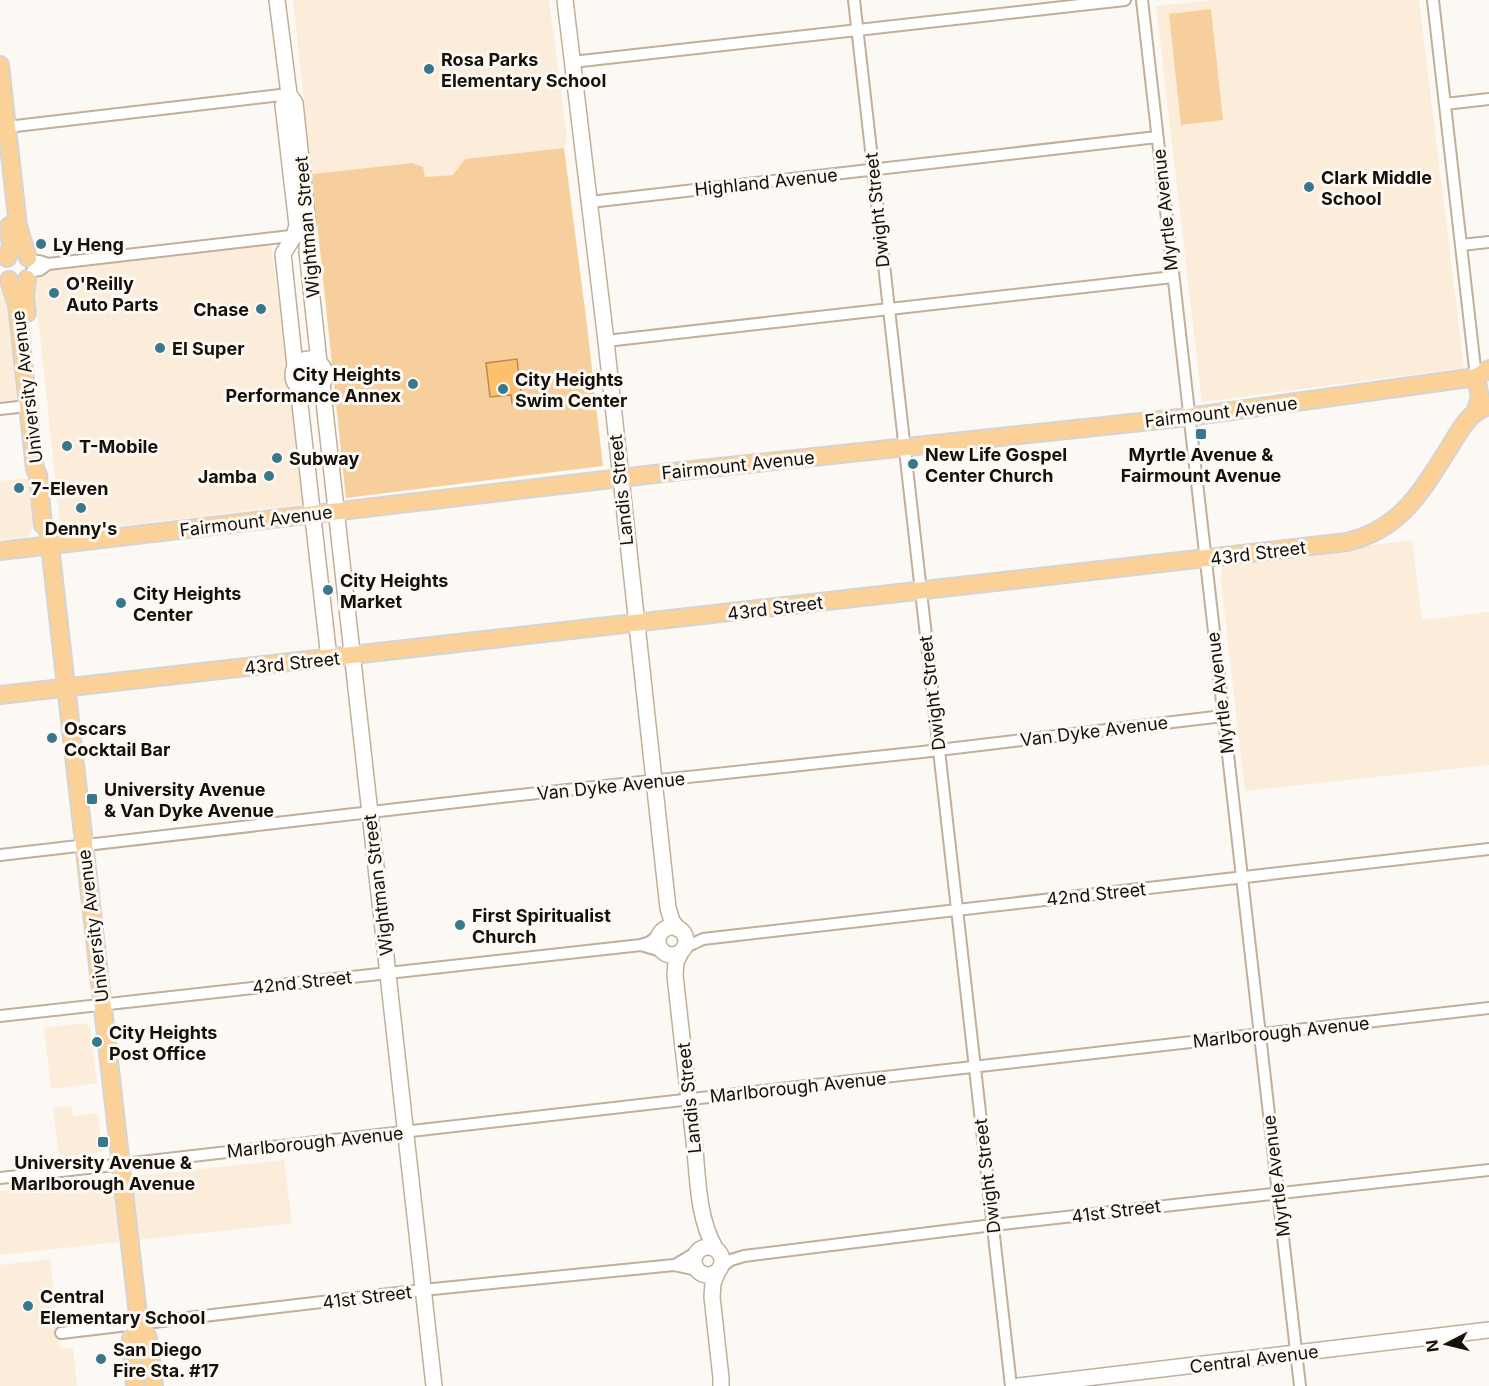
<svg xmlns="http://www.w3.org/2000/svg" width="1489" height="1386" font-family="Inter,sans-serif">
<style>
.built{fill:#fceddb}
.green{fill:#f7cf9c}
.water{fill:#fdc06f;stroke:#b88b50;stroke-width:1.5}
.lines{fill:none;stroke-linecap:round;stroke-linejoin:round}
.street-casing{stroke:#c2af99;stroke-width:14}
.secondary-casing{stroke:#c2af99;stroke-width:18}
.primary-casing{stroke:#d5d4d3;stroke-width:20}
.street{stroke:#fff;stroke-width:10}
.secondary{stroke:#fff;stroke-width:15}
.primary{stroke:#fbd197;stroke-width:16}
.poi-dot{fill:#39778d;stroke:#fcf8f3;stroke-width:2}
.labels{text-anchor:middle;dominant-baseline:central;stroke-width:6;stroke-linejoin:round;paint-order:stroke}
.poi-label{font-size:18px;font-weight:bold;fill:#161008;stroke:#fcf8f3;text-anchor:start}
.street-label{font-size:18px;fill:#161008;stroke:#fcf8f3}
</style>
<rect width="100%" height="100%" fill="#fcf8f3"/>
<path class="built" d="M293,0h256l18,138 -3,10 -99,11 -11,16 -29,2 -13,-14 -100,11z
M1215,0h204l45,368 -262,34 -46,-396z
M271,244l34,260 -244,29 -28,-263z
M0,281l7,3 12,109 -5,7 -14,2z
M30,478l4,49 -7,10 -27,3v-59z
M1412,540l10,80 67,-8v153l-244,26 -24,-209 1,-17z
M85,1023l5,5 7,55 -46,6 -7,-61z
M72,1106l1,10 25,-3 4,39 -43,5 -6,-49z
M284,1160l8,63 -292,32v-64z
M50,1259l10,90 13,-1 4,38h-77v-121z"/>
<path class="green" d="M1211,9l12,111 -42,5 -12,-111z
M564,148l23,177 16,141 -257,32 -34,-324 100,-11 11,4 2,10 28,-2 12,-16z"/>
<path class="water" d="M517,359l5,43 -10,1 -1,-8 -21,2 -4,-34z"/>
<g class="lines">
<g class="street-casing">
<path id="street" d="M854,0l157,1386
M1142,0l158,1386
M1433,0l43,377
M572,62l553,-62
M1445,104l44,-5
M7,127l282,-33
M590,202l567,-65
M1461,245l28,-3
M31,261h8l9,3 251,-29
M32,271l8,-1 8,-6
M606,341l567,-64
M0,409l27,-3
M0,855l492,-57 430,-46 301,-36
M641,945l9,-3 9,-8
M684,948l19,-9 786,-90
M0,1016l641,-71 20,6
M0,1178l1489,-170
M675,1265l20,-12
M720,1268l11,-8 13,-4 249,-31 496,-55
M61,1333l362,-43 251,-25 23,5"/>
</g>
<g class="secondary-casing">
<path id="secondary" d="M277,0l12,94 6,9 13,121 -1,27 12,111
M565,0l41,341 62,567 4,13 6,8
M289,94l-6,11 14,120 -3,11 -11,18 12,112
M293 375a16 16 0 1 1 32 0a16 16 0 1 1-32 0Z
M322,384l112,1002
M298,387l31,271
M658 941a14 14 0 1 1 28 0a14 14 0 1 1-28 0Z
M681,952l-5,10 -1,13c6,55 12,110 19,165 4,36 3,76 21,108
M694 1261a14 14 0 1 1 28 0a14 14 0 1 1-28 0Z
M718,1271l-5,12 -1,14 9,81v8
M1019,1386l470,-56"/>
</g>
<g class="primary-casing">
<path id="primary" d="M0,65l18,161 10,32
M7,258l4,-12 -2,-20
M9,280l8,25 18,164 3,6 5,50 5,4 2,17 89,777 9,15 6,48
M27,313l-2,-17 2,-17
M1475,412l5,-14 -4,-21
M0,551l663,-78 525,-56 288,-40 13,-8
M0,695l1347,-153c54,-13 74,-50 102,-94 7,-11 16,-29 28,-36 3,-3 8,-4 12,-7
M135,1386l-4,-47 8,-16"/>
</g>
<use href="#street" class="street"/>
<use href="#secondary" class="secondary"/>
<use href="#primary" class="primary"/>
</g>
<g class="poi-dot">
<circle cx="429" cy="69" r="6"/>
<circle cx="1309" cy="187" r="6"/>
<circle cx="41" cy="244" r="6"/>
<circle cx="54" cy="293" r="6"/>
<circle cx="261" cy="309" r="6"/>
<circle cx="160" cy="348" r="6"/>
<circle cx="413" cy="384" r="6"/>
<circle cx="503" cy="389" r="6"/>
<rect x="1195" y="428" width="12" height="12" rx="3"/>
<circle cx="67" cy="446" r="6"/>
<circle cx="277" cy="458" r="6"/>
<circle cx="913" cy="464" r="6"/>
<circle cx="269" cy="476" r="6"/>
<circle cx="19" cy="488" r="6"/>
<circle cx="81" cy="508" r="6"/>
<circle cx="328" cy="590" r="6"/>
<circle cx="121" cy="603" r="6"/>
<circle cx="52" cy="738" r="6"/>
<rect x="86" y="793" width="12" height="12" rx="3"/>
<circle cx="460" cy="925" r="6"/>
<circle cx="97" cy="1042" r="6"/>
<rect x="97" y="1136" width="12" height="12" rx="3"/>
<circle cx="28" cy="1306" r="6"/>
<circle cx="101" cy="1359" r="6"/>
</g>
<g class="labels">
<g class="poi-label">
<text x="441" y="59">Rosa Parks<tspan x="441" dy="21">Elementary School</tspan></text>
<text x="1321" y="177">Clark Middle<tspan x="1321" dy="21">School</tspan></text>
<text x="53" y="244">Ly Heng</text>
<text x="66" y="283">O'Reilly<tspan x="66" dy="21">Auto Parts</tspan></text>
<text x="249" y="309" text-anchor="end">Chase</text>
<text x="172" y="348">El Super</text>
<text x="401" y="374" text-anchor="end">City Heights<tspan x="401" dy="21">Performance Annex</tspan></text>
<text x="515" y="379">City Heights<tspan x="515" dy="21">Swim Center</tspan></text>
<text x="79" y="446">T-Mobile</text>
<text x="925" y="454">New Life Gospel<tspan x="925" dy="21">Center Church</tspan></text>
<text x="1201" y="454" text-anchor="middle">Myrtle Avenue &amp;<tspan x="1201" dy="21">Fairmount Avenue</tspan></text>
<text x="289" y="458">Subway</text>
<text x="257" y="476" text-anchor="end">Jamba</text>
<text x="31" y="488">7-Eleven</text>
<text x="81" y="528" text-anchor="middle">Denny's</text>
<text x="340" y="580">City Heights<tspan x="340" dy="21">Market</tspan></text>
<text x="133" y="593">City Heights<tspan x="133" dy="21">Center</tspan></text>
<text x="64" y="728">Oscars<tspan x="64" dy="21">Cocktail Bar</tspan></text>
<text x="104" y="789">University Avenue<tspan x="104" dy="21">&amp; Van Dyke Avenue</tspan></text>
<text x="472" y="915">First Spiritualist<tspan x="472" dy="21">Church</tspan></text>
<text x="109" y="1032">City Heights<tspan x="109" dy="21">Post Office</tspan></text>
<text x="103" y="1162" text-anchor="middle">University Avenue &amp;<tspan x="103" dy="21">Marlborough Avenue</tspan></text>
<text x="40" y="1296">Central<tspan x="40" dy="21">Elementary School</tspan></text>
<text x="113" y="1349">San Diego<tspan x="113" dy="21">Fire Sta. #17</tspan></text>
</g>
<g class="street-label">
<text transform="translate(766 182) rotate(-6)">Highland Avenue</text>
<text transform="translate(877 210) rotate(-96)">Dwight Street</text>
<text transform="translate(1165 210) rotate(-96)">Myrtle Avenue</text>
<text transform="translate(307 227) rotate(-95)">Wightman Street</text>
<text transform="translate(27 387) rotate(-97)">University Avenue</text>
<text transform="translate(1221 412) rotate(-7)">Fairmount Avenue</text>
<text transform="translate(738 465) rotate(-6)">Fairmount Avenue</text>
<text transform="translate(621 490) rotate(-96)">Landis Street</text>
<text transform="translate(256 521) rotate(-7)">Fairmount Avenue</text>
<text transform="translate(1258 553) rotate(-7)">43rd Street</text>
<text transform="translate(775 608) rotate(-7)">43rd Street</text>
<text transform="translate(292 663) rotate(-6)">43rd Street</text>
<text transform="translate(932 693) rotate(-97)">Dwight Street</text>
<text transform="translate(1220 693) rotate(-97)">Myrtle Avenue</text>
<text transform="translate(1094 731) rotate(-7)">Van Dyke Avenue</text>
<text transform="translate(611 786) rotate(-6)">Van Dyke Avenue</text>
<text transform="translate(378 885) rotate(-97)">Wightman Street</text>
<text transform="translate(1096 894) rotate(-6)">42nd Street</text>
<text transform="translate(93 926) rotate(-97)">University Avenue</text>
<text transform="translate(302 982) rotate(-6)">42nd Street</text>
<text transform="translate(1281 1032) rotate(-6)">Marlborough Avenue</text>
<text transform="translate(798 1087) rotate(-6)">Marlborough Avenue</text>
<text transform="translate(689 1098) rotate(-96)">Landis Street</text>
<text transform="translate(315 1142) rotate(-6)">Marlborough Avenue</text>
<text transform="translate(987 1176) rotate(-97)">Dwight Street</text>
<text transform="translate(1276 1176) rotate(-97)">Myrtle Avenue</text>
<text transform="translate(1116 1211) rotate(-7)">41st Street</text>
<text transform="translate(367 1297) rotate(-7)">41st Street</text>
<text transform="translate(1254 1359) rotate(-7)">Central Avenue</text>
</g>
</g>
<g transform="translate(1447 1344) rotate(263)" stroke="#fcf8f3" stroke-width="4.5" paint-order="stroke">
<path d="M0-4.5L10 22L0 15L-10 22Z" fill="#161008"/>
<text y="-9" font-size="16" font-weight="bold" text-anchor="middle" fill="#161008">N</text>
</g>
</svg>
